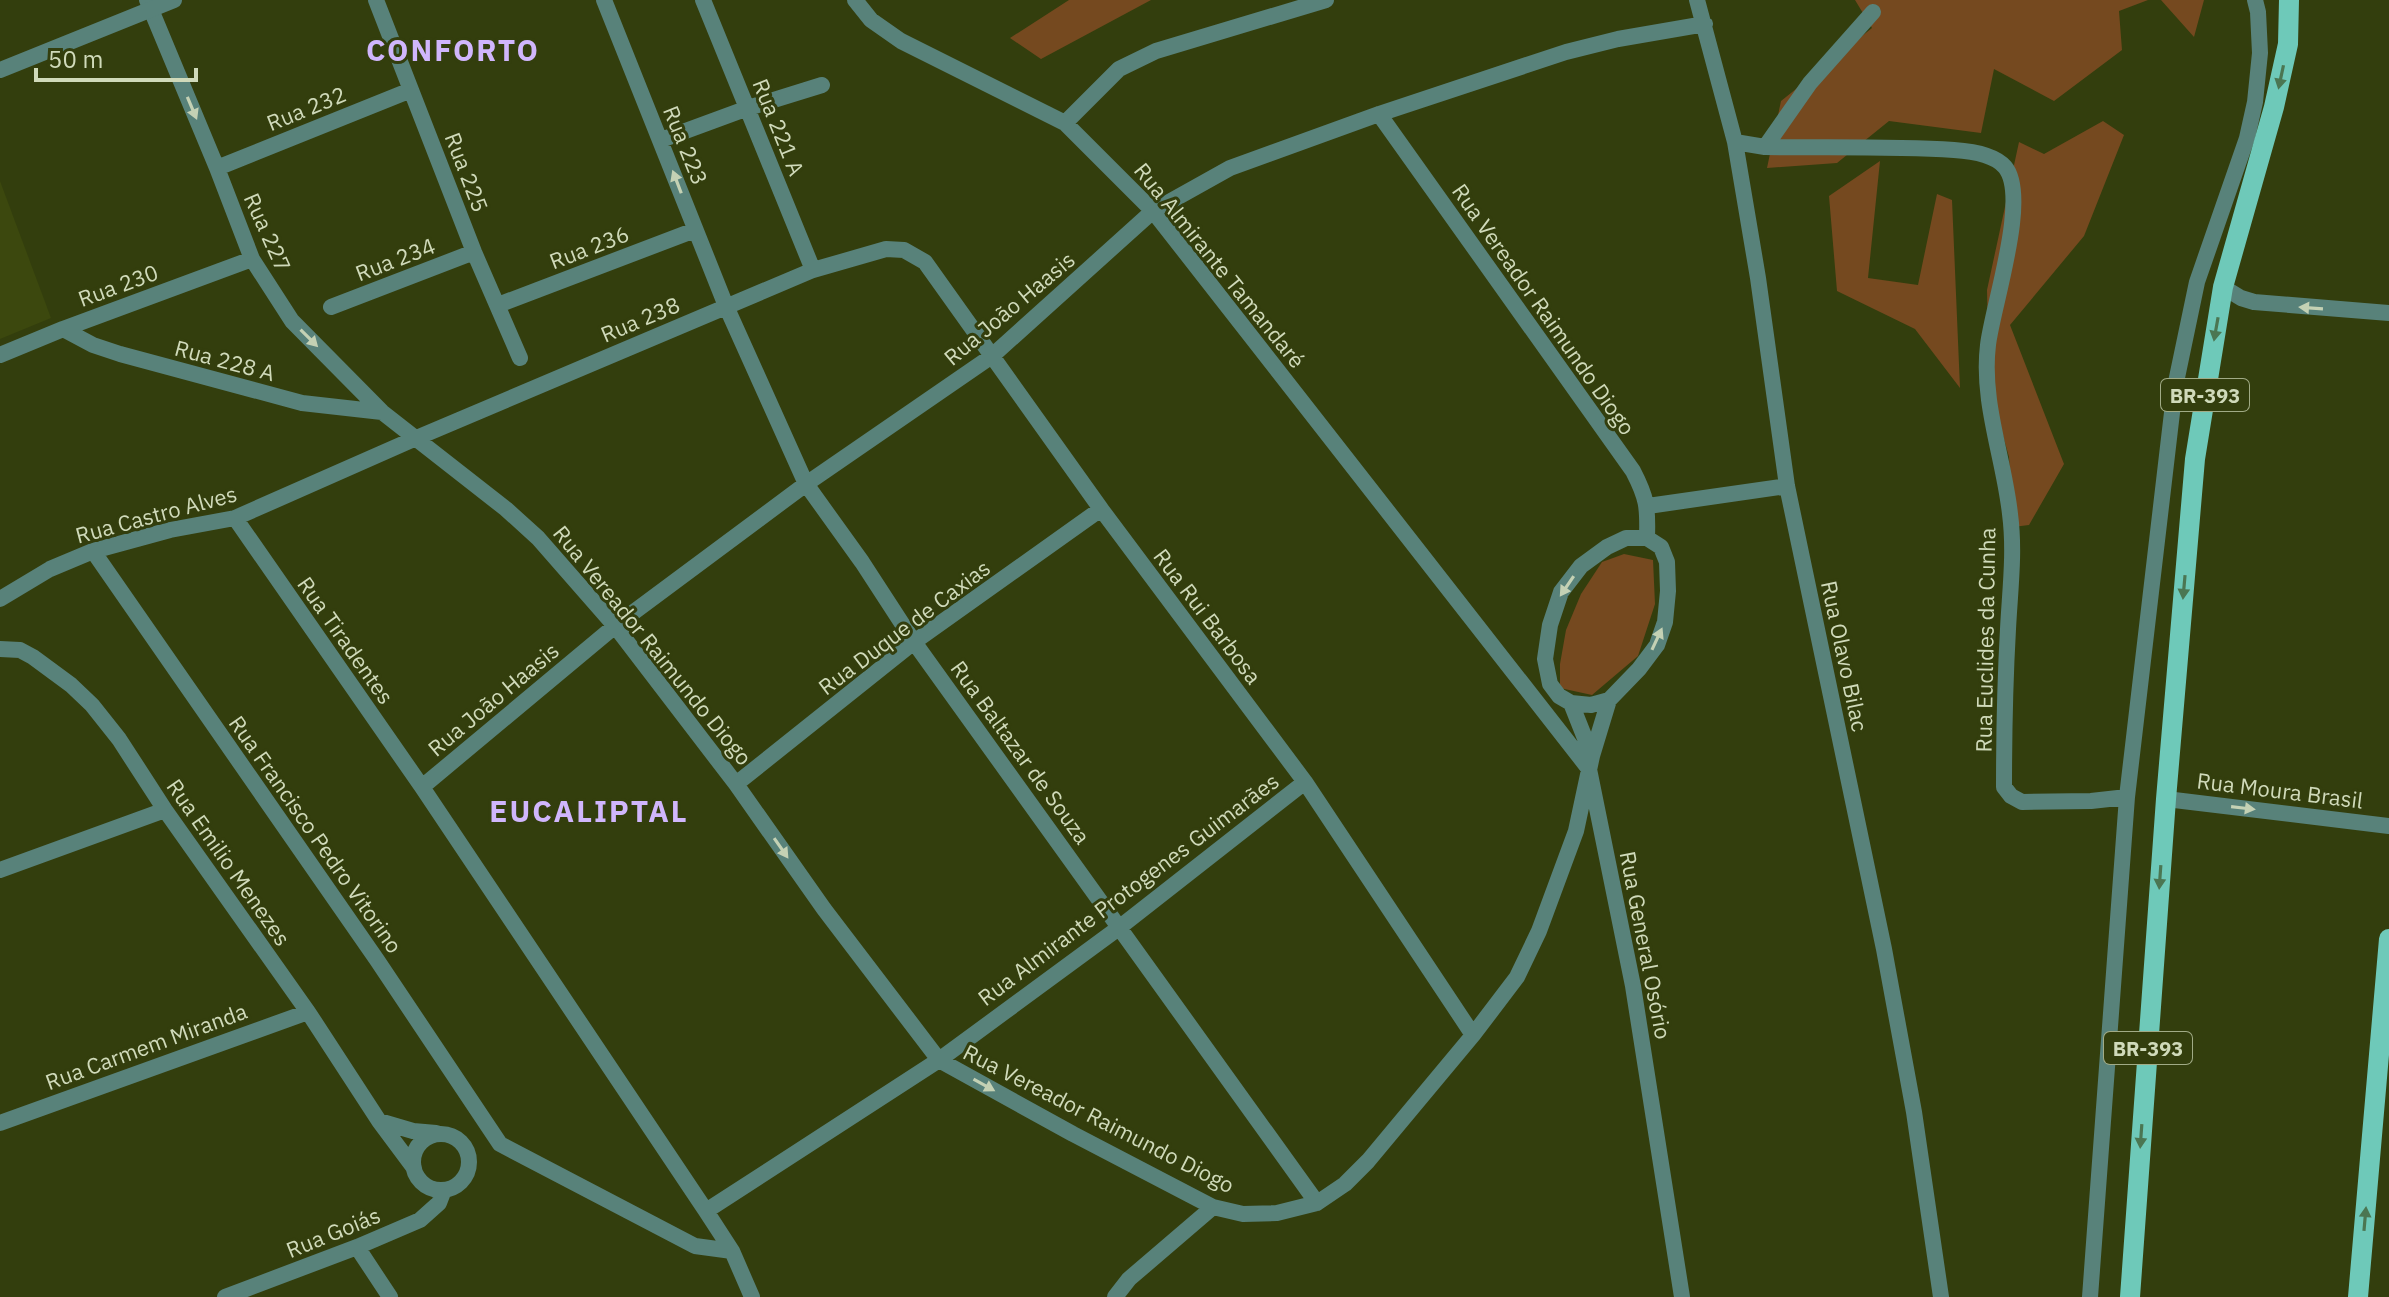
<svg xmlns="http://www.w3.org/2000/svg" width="2389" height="1297" font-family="'IBM Plex Sans',sans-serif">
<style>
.built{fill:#3c480e}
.green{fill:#75491f}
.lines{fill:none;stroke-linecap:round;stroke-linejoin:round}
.minor{stroke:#58827a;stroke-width:16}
.tertiary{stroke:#58827a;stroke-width:16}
.primary{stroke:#6ec9b9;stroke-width:20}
.oneway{fill:#4b7652}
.oneway2{fill:#c4d1b4}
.labels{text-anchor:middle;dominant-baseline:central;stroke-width:6;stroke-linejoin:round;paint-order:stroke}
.shield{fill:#333e0d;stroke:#a1ab86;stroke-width:2}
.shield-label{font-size:20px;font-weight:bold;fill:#d0daba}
.street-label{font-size:22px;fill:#d0daba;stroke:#333e0d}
.district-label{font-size:30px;font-weight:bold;letter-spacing:2px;fill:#d0b6fc;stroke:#333e0d}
</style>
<rect width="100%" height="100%" fill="#333e0d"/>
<path class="built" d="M0,181l51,137 -51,21z"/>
<path class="green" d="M1069,0h82l-110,59 -31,-21z
M1855,0h293l-29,11 3,39 -68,51 -60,-32 -13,64 -92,-12 -52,42 -70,5 14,-67 91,-73z
M2161,0h43l-10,37z
M2103,121l21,14 -40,101 -74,89 54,139 -35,61 -16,2 -4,-70 -20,-71 -2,-96 32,-148 25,12z
M1880,161l-12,117 50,7 19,-91 15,6 8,188 -45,-59 -78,-38 -8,-95z
M1624,554l29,6 2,44 -17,52 -46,39 -32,-7v-24l6,-34 15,-36 21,-32z"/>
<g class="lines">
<path class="minor" d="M147,0l70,168 35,91 40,62 90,91 124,97 32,29 77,88 121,158 88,125 115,151 134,74 140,73 30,7 34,-1 40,-10 28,-19 23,-23 105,-126 44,-58 22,-46 37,-100 16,-75 17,-56 30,-31 18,-24 8,-23 3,-31 -1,-29 -6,-15 -14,-9h-21l-19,9 -26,19 -20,26 -11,33 -5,34 5,25 9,12 12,7 21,53
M376,0l98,252 46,106
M604,0l122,306 80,178 56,78 52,80 403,561
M703,0l110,270
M855,0l16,20 30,21 164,82 88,88 436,558 44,217 49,311
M1697,0l38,142 23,136 29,208 97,463 30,163 27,185
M1379,114l254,357c14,27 15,36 14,67
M1065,123l54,-54 37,-18 170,-51
M661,140l87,-32 74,-23
M1735,142l30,5 45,-64 63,-71
M1765,147c63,1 126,-1 189,3 15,1 40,4 51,17 25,30 -13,141 -17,178 -7,57 16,113 22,169 5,38 0,76 -2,115 -3,53 -4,105 -4,158l7,9 11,6 69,-1 36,-4
M217,168l194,-78
M2223,287l18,11 13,4 135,11
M498,305l197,-75
M331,307l143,-55
M63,329l30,16 27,9 182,49 80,9
M0,355l63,-26 189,-70
M1648,506l139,-20
M235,518l187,269 284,424 26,40 20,46
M93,551l284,409 123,184 195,102 37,5
M0,599l50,-30 43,-18 77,-21 65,-12 179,-79 399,-169 73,-21 18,1 21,12 176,247 204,273 168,253
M0,649l20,1 13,7 38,28 21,20 27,34 46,71 143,202 71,109 35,47
M1571,703l20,2 18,-5
M736,784l178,-142 187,-133
M422,787l193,-161 191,-142 186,-128 161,-145 77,-43 149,-54 187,-62 52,-13 87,-15
M2166,799l223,27
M0,870l165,-60
M379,1121l34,10 23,2
M0,1123l308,-111
M413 1162a28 28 0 1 1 56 0a28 28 0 1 1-56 0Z
M706,1211l233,-151 181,-133 185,-145
M357,1247l33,50
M225,1297l132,-50 63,-27 19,-17 5,-13
M1115,1297l14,-18 84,-72
M2090,1297l37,-500 48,-410 22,-105 50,-144 8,-36 5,-49 -2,-41 -3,-12"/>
<path class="tertiary" d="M0,70l174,-70"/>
<path class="primary" d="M2130,1297l36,-498 29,-340 28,-172 51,-180 14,-63 1,-44
M2358,1297l31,-358"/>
</g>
<defs><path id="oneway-solid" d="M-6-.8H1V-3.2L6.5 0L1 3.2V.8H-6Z" transform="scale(2)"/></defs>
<g class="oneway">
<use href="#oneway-solid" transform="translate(2281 77) rotate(102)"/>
<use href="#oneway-solid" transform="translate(2216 329) rotate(100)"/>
<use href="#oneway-solid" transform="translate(2184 587) rotate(95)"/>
<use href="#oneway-solid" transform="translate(2160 877) rotate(94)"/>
<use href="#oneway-solid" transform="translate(2141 1136) rotate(94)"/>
<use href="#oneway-solid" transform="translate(2365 1219) rotate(-85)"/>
</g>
<g class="oneway2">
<use href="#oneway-solid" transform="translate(192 108) rotate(67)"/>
<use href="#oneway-solid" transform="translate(677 182) rotate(-111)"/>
<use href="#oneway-solid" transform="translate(2311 308) rotate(-176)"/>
<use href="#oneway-solid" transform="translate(309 338) rotate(45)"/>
<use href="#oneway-solid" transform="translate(1567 586) rotate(124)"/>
<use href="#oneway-solid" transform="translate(1657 639) rotate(-65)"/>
<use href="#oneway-solid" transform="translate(2243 808) rotate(7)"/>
<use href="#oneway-solid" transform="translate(781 848) rotate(55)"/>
<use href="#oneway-solid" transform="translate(984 1085) rotate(29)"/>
</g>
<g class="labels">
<g class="shield">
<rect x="2161" y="379" width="88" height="32" rx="6"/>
<rect x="2104" y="1032" width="88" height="32" rx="6"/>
</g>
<g class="shield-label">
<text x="2205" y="395">BR-393</text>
<text x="2148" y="1048">BR-393</text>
</g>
<g class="street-label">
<text transform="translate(306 108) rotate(-22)">Rua 232</text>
<text transform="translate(779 127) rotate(68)">Rua 221 A</text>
<text transform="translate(686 145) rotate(68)">Rua 223</text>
<text transform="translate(467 172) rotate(69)">Rua 225</text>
<text transform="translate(268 232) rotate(66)">Rua 227</text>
<text transform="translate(589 247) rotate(-21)">Rua 236</text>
<text transform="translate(395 259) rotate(-21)">Rua 234</text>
<text transform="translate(1220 265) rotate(51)">Rua Almirante Tamandaré</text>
<text transform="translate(118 285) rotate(-20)">Rua 230</text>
<text transform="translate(1009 308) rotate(-40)">Rua João Haasis</text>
<text transform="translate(1544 309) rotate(55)">Rua Vereador Raimundo Diogo</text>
<text transform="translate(640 319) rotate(-23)">Rua 238</text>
<text transform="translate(225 360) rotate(15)">Rua 228 A</text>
<text transform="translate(156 514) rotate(-15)">Rua Castro Alves</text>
<text transform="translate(1208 616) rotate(53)">Rua Rui Barbosa</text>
<text transform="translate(904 627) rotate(-37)">Rua Duque de Caxias</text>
<text transform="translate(346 640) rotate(55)">Rua Tiradentes</text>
<text transform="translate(1985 640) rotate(-89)">Rua Euclides da Cunha</text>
<text transform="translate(653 645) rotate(51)">Rua Vereador Raimundo Diogo</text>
<text transform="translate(1845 656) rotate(78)">Rua Olavo Bilac</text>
<text transform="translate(493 699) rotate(-40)">Rua João Haasis</text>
<text transform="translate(1021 752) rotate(54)">Rua Baltazar de Souza</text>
<text transform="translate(2280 790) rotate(7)">Rua Moura Brasil</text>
<text transform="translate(316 834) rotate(55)">Rua Francisco Pedro Vitorino</text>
<text transform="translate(229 862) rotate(55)">Rua Emilio Menezes</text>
<text transform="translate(1128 889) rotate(-37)">Rua Almirante Protogenes Guimarães</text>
<text transform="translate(1646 945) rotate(79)">Rua General Osório</text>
<text transform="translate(146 1046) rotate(-20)">Rua Carmem Miranda</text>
<text transform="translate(1099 1118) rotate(27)">Rua Vereador Raimundo Diogo</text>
<text transform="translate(333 1232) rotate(-22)">Rua Goiás</text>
</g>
<g class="district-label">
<text x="453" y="49">CONFORTO</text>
<text x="589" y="810">EUCALIPTAL</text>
</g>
</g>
<path d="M36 68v12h160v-12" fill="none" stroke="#d0daba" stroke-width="4"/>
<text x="48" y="68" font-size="24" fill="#d0daba" stroke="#333e0d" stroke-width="6" paint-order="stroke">50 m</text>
</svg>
